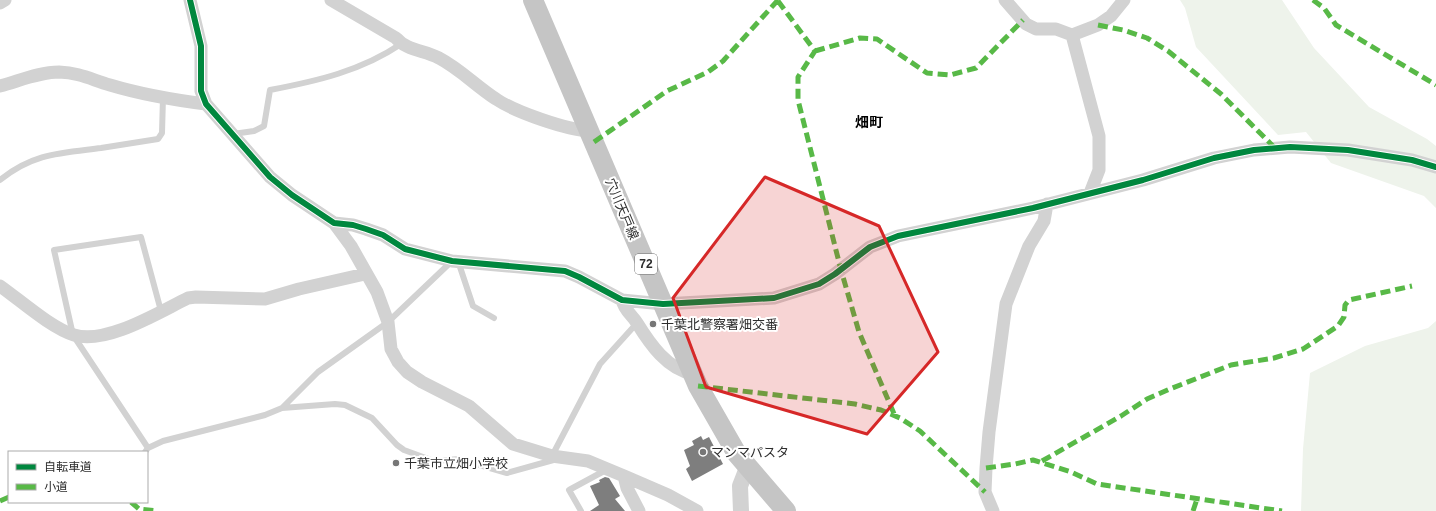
<svg xmlns="http://www.w3.org/2000/svg" width="1436" height="511" font-family="Arial,'Noto Sans JP',sans-serif">
<style>
.green{fill:#eef3eb}
.building{fill:#7e7e7e}
.lines{fill:none;stroke-linecap:round;stroke-linejoin:round}
.service{stroke:#d2d2d2;stroke-width:6}
.minor{stroke:#d2d2d2;stroke-width:13}
.tertiary{stroke:#d2d2d2;stroke-width:16}
.primary{stroke:#c5c5c5;stroke-width:20}
.quiet{stroke:#58b947;stroke-width:5;stroke-dasharray:10 5;stroke-linecap:butt}
.cycleway-casing{stroke:#fff;stroke-width:8}
.cycleway{stroke:#00873e;stroke-width:6}
.marked{fill:#d62828;fill-opacity:0.2;stroke:#d62828;stroke-width:3;stroke-linejoin:round}
.poi-dot{fill:#767676;stroke:#fff;stroke-width:1.5}
.labels{text-anchor:middle;dominant-baseline:central;stroke-width:4;stroke-linejoin:round;paint-order:stroke}
.shield{fill:#fff;stroke:#6c6c6c;stroke-width:1}
.shield-label{font-size:12px;font-weight:bold;fill:#2d2d2d}
.street-label{font-size:13px;fill:#2d2d2d;stroke:#fff}
.poi-label{font-size:13px;fill:#2d2d2d;stroke:#fff;text-anchor:start}
.neighbourhood-label{font-size:14px;font-weight:bold;fill:#000;stroke:#fff}
</style>
<rect width="100%" height="100%" fill="#fff"/>
<path class="green" d="M1180,0h102l32,48 55,59 58,32 9,7v62l-12,-12 -93,-33 -25,-31 -28,3 -82,-88 -11,-39z
M1436,321v190h-135l2,-62 7,-76 55,-27 63,-18z"/>
<path class="building" d="M701,436l2,4 6,-3 14,27 -31,17 -6,-12 4,-3 -6,-16 10,-5 -2,-4z
M605,477l4,1 11,18 -5,3 10,12h-35l9,-6 -9,-19 10,-4 -1,-2z"/>
<g class="lines">
<path class="service" d="M233,134l21,-3 10,-5 6,-36c47,-9 91,-19 131,-46
M0,180c33,-27 61,-27 101,-32 19,-3 38,-6 57,-9l4,-6 1,-36
M458,261l15,45 21,12
M282,408l36,-36 70,-50 63,-60
M148,448l-75,-113 -19,-85 87,-13 20,74
M145,452l3,-4 15,-7 102,-26 17,-7 53,-4 10,1 27,13 25,27 7,5 30,11 25,-2 48,14 50,-14
M552,456l48,-92 37,-41
M581,511l-12,-21 37,-20"/>
<path class="minor" d="M190,0l11,46v45l5,13 64,73 22,18 42,28 19,2 13,4 17,6 22,14 47,12 113,10 14,6 43,23 41,4 111,-6 45,-14 16,-10 35,-27 28,-11 135,-28 110,-28 71,-22 40,-8 36,-3 58,3 64,10 24,7
M331,0l65,38c11,13 29,12 43,20 21,11 37,28 57,41 19,13 71,31 94,32
M1005,0l21,24 10,5h20l16,6 26,-10 13,-9 13,-16
M0,3l5,-3
M1072,35l27,101v34l-9,23
M0,86c19,-5 39,-14 59,-14 21,1 31,7 51,13 30,9 64,15 96,19
M334,223l17,23 26,46 11,30 3,27 7,13 9,10 15,10 47,24 44,38 39,12 36,5 36,15 3,12 12,23
M0,286c20,14 51,42 74,49 32,10 85,-23 114,-37l8,-1 69,2 34,-10 66,-15
M622,300c2,10 10,15 15,23 13,21 30,46 56,51
M624,476l44,19 29,16
M993,511l-8,-19 1,-24 3,-36 17,-128 23,-58 15,-25 3,-17"/>
<path class="tertiary" d="M741,511l-1,-25 7,-18"/>
<path class="primary" d="M533,0l165,386 39,68 49,57"/>
<path class="quiet" d="M1313,0l11,8 12,17 100,60
M778,1l37,50 -17,26v23l43,170 18,62 36,84
M1098,25l25,5 24,8 21,13 53,43 54,54
M815,51l45,-13 17,1 50,34 23,2 26,-7 47,-48
M594,142l73,-51 41,-19 15,-11 55,-61
M698,386l157,18 26,6 19,8 20,13 65,61
M1042,461l79,-45 26,-17 23,-10 61,-24 43,-7 29,-9 35,-23 6,-9 1,-12 4,-5 63,-14
M986,468l29,-4 18,-4 38,12 26,12 185,27
M0,501l9,-4
M131,502l8,7 18,2
M1193,511l4,-12"/>
<g class="cycleway-casing">
<path id="cycleway" d="M190,0l11,46v45l5,13 64,73 22,18 42,28 19,2 13,4 17,6 22,14 47,12 113,10 14,6 43,23 41,4 111,-6 45,-14 16,-10 35,-27 28,-11 135,-28 110,-28 71,-22 40,-8 36,-3 58,3 64,10 24,7"/>
</g>
<use href="#cycleway" class="cycleway"/>
</g>
<path class="marked" d="M765,177l114,49 59,126 -71,82 -161,-47 -33,-89z"/>
<g class="poi-dot">
<circle cx="653" cy="324" r="4"/>
<circle cx="703" cy="452" r="4"/>
<circle cx="396" cy="463" r="4"/>
</g>
<g class="labels">
<rect class="shield" x="635" y="254" width="22" height="20" rx="3"/>
<g class="shield-label">
<text x="646" y="264">72</text>
</g>
<g class="street-label">
<text transform="translate(622 209) rotate(67)">穴川天戸線</text>
</g>
<g class="poi-label">
<text x="661" y="324">千葉北警察署畑交番</text>
<text x="711" y="452">マンマパスタ</text>
<text x="404" y="463">千葉市立畑小学校</text>
</g>
<g class="neighbourhood-label">
<text x="869" y="122">畑町</text>
</g>
</g>
<rect x="8" y="451" width="140" height="52" fill="#ffffff" stroke="#ababab"/>
<rect x="16" y="464" width="20" height="6" fill="#00873e" stroke="#ababab"/>
<text x="44" y="471" font-size="12" fill="#2d2d2d">自転車道</text>
<rect x="16" y="484" width="20" height="6" fill="#58b947" stroke="#ababab"/>
<text x="44" y="491" font-size="12" fill="#2d2d2d">小道</text>
</svg>
